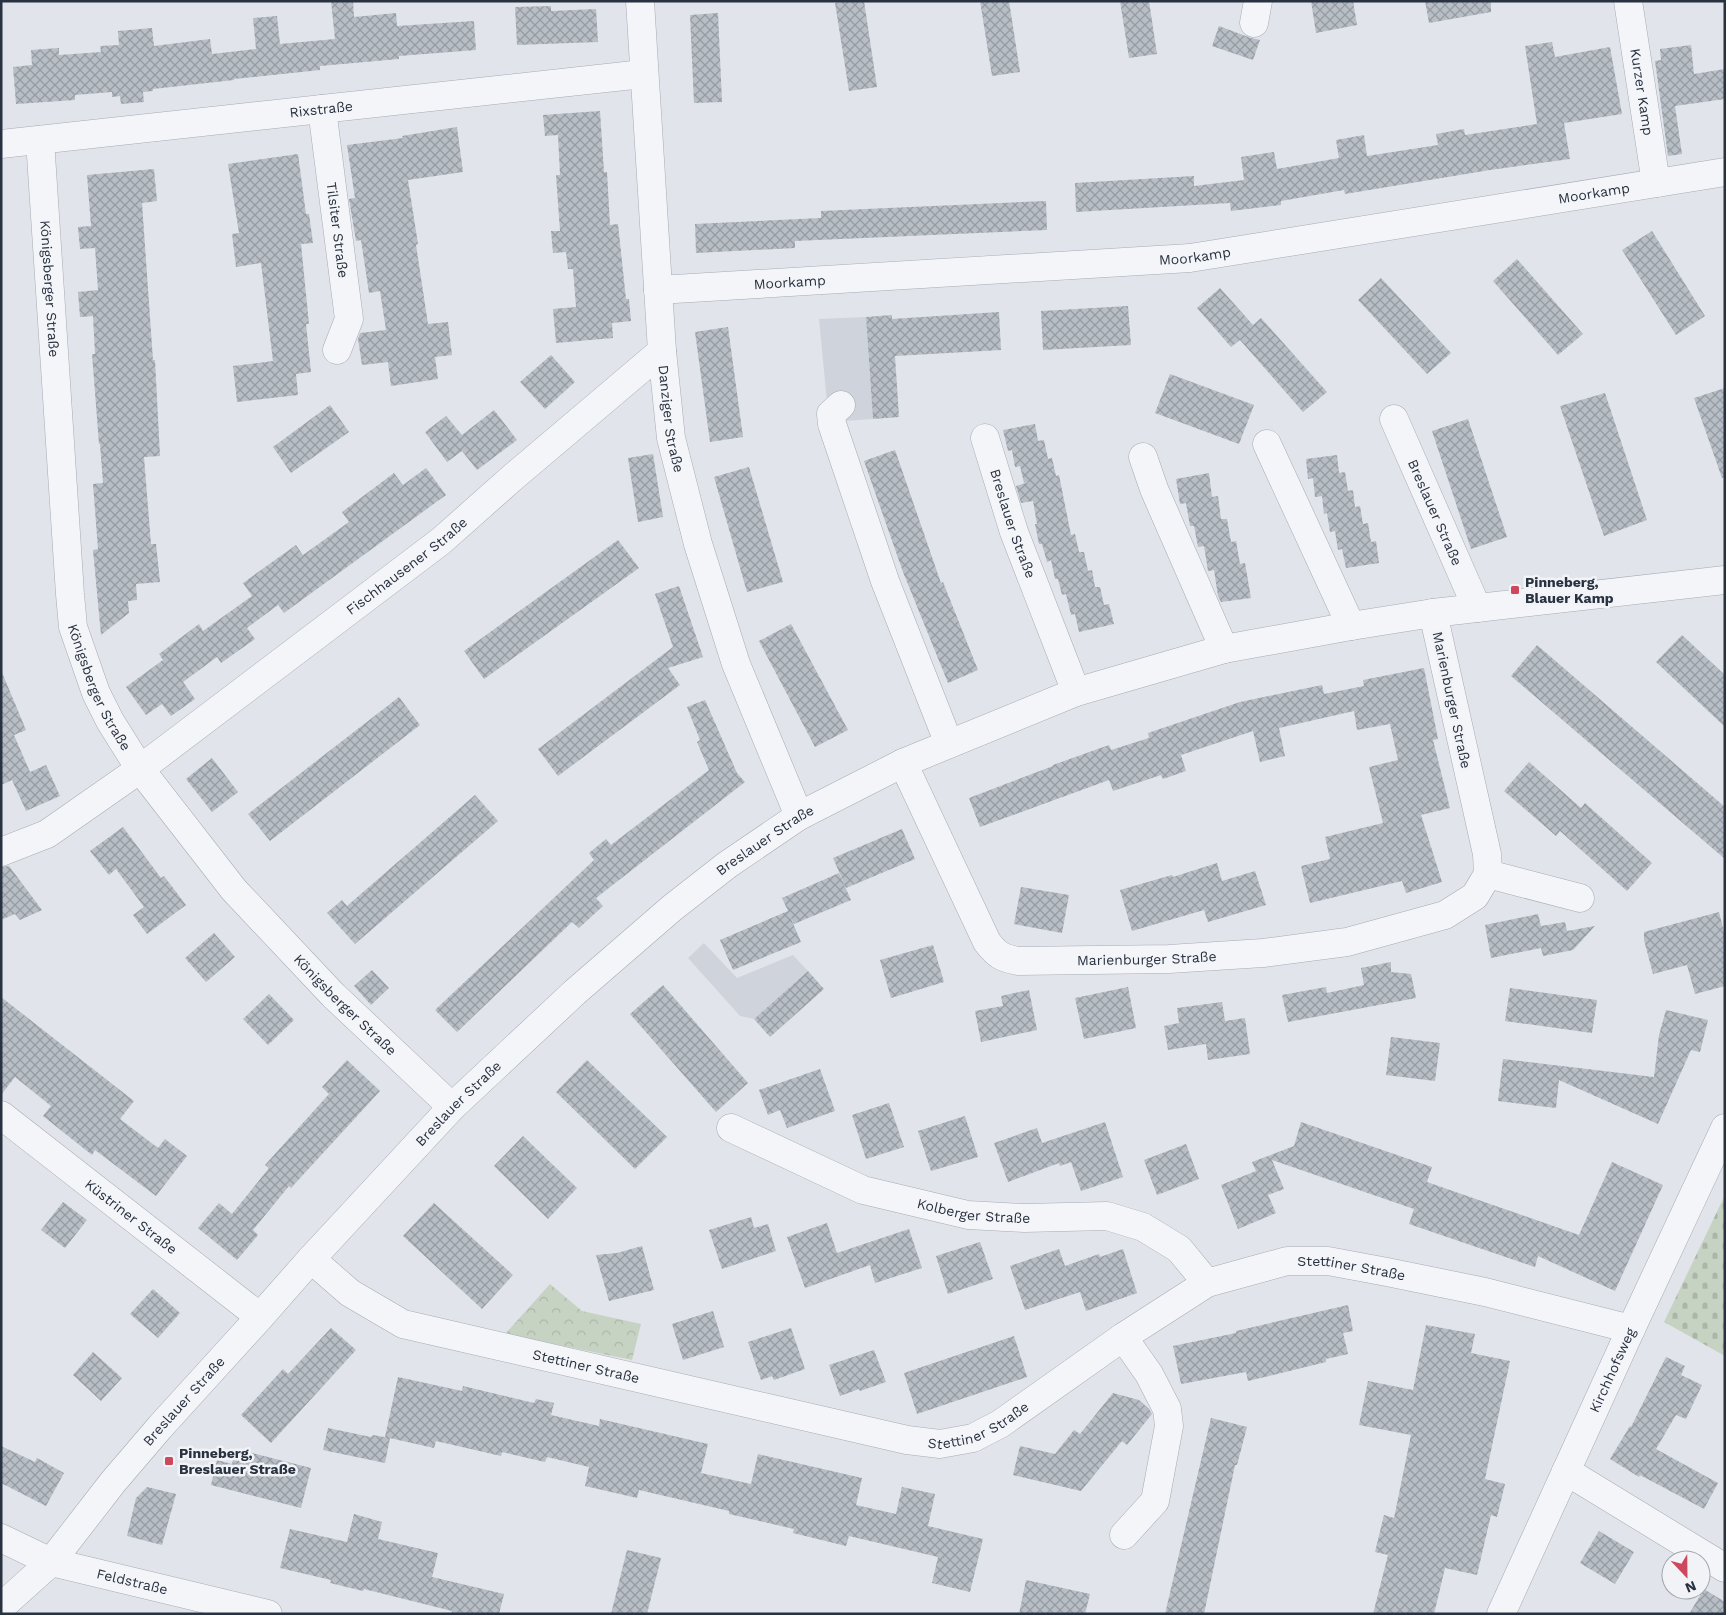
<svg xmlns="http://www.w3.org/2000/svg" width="1726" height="1615" font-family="'Work Sans',sans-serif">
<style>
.built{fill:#cfd3db}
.cemetery{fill:url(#cemetery-stones)}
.park{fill:url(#park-crowns)}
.building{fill:url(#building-cross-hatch)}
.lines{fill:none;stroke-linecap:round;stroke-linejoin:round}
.minor-casing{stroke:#a6abb4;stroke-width:29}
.minor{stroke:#f4f5f8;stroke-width:28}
.poi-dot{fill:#cd475d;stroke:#f1f3f7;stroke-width:2}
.labels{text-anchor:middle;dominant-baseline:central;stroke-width:5;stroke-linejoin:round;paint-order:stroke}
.street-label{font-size:14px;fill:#293241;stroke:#f1f3f7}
.poi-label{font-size:14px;font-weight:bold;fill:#293241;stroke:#f1f3f7;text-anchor:start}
</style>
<defs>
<pattern id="cemetery-stones" width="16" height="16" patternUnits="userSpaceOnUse" patternTransform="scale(1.25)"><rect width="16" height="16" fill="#c7d3c2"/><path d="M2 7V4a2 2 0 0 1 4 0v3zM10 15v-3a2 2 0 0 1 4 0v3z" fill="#abb6a8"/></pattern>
<pattern id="park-crowns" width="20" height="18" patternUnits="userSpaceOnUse" patternTransform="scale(1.25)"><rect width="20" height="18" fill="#c7d3c2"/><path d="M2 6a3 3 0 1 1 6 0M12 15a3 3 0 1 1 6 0" fill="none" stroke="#abb6a8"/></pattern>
<pattern id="building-cross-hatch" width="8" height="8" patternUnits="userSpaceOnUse" patternTransform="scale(1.25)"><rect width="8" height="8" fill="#b8bec6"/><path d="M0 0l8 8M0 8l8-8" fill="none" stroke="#969ba2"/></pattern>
</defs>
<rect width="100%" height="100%" fill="#e1e4ea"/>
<path class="built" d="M866,317l7,102 -44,3 -10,-103z
M704,943l33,35 56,-23 15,16 -54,48 -14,-3 -52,-58z"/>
<path class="cemetery" d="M1725,1195v161l-61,-34z"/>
<path class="park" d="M550,1284l32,27 59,13 -9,36 -127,-26z"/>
<path class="building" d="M331,1h22l1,16 42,-4 1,13 77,-5 2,29 -77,6v3l-79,7v4l-86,9v1l-81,9v2l-10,1 1,10 -23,2 -1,-8 -8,1v-5l-37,3v5l-59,4 -3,-37 19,-2 -1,-15 28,-2v7l42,-3 -1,-6 19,-1 -1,-14 34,-3 2,18 56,-7 2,15 44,-5 -3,-31 24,-2 3,28 55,-5z
M846,1h18l13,86 -28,4 -14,-88z
M980,1h29l11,71 -28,4z
M1120,1h29l8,53 -28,4z
M1311,1h42l4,24 -41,8z
M1425,1h66v11l-62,11z
M551,6v5l45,-2 2,33 -81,3 -2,-38z
M718,13l4,89 -28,1 -4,-88z
M1219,26l32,12 9,2 -7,20 -41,-14z
M1552,42l3,15 55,-10 12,67 -58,9 6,36 -80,11 -145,24 -1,-4 -63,11v4l-50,6 -1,-8 -154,9 -1,-29 119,-7v10l50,-6 -3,-23 33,-5 3,17 62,-11 -3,-18 28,-5 3,21 71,-11 -2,-11 28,-5 1,6 72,-11 -12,-78z
M1691,45l3,29 31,-5v30l-50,7 7,48 -14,2 -13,-95 6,-1 -1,-11z
M600,111l4,61h3l3,53 8,-1 8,75h3l2,22 -19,2 1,15 -57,5 -3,-34 23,-2 -3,-38h-5l-2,-17 -13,1 -2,-22h9l-4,-56h4l-2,-40 -13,1 -2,-21z
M457,127l6,45 -55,8 10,64 -2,1 12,79 20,-2 4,33 -17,2 3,22 -47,7 -3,-24 -26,3 -4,-26 2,-6 26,-3 -6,-39 -11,2 -8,-53 -5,1 -7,-42 6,-1 -8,-53 56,-7 -1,-2z
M298,154l8,60h3l4,29 -12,1 8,80h-3l5,48 -15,2 2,21 -61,7 -4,-36 40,-5 -12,-98 -25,4 -4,-33 7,-1 -11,-69z
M154,169l3,32 -15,2 11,157h2l5,96 -16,1 7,87h5l4,38 -24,2 1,16 -9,1 1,12 -28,22 -8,-85 5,-1 -5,-65 10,-1 -3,-39h-1l-7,-90h3l-2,-38 -13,1 -2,-25 20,-2 -3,-42 -15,1 -2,-22 13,-1 -4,-51z
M1046,201l1,29 -252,11v7l-99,5 -1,-29 126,-6v-7z
M1652,231l53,85 -29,19 -54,-85z
M1517,259l66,75 -25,21 -65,-74z
M1381,278l70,75 -24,21 -69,-74z
M1220,288l33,37 8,-7 66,74 -24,20 -63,-72 -9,7 -34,-39z
M1128,306l3,39 -88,5 -2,-39z
M999,312l2,38 -106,6 4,61 -26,2 -7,-102 26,-2v4z
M728,327l15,110 -33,5 -15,-110z
M551,355l24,27 -30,27 -25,-27z
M1170,374l84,31 -15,39 -84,-31z
M1725,388v89l-3,1 -28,-80z
M1605,393l42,127 -43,16 -44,-130z
M330,405l19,27 -58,41 -18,-26z
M494,410l23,30 -40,30 -15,-19 -15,11 -22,-30 21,-16 16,19z
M1468,419l39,118 -36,12 -39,-118z
M1035,424l3,17 6,-1 4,19 4,-1 4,18 3,-1 12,60 4,-1 4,18h5l4,19 4,-1 3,17h5l4,18 5,-1 5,20 -35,8 -4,-18 -4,1 -5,-21 -4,1 -4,-16h-3l-4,-19 -4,2 -5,-18h-3l-4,-20h2l-4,-23 -12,2 -5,-17 13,-4 -5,1 -4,-17 -5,1 -3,-17 -4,1 -5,-21z
M895,450l46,133 2,-1 35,88 -30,13 -45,-111 -39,-111z
M653,454l10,63 -25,5 -10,-64z
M1337,455l2,18 6,-1 3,19 5,-1 2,17 5,-1 3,18 5,-1 3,19 5,-1 3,22 -33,5 -4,-19 -4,1 -3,-19 -5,1 -3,-19 -3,1 -2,-18 -7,1 -2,-19 -5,1 -2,-20z
M749,467l34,115 -36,10 -33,-115z
M426,468l20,27 -162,118 -6,-8 -31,23 8,11 -34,24 -4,-6 -34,25 12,17 -24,17 -9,-12 -16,11 -20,-28 37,-27 -4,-6 40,-30 4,7 49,-35 -9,-13 53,-38 7,10 46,-33 -7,-10 52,-39 9,12z
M1209,473l3,24 6,-1 3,23h6l4,23 5,-1 4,23 5,-1 6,35 -30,4 -3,-6 -4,-26 -6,1 -4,-25 -6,1 -4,-21h-4l-4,-23 -6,1 -4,-25z
M618,540l21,28 -155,111 -20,-28z
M679,586l24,71 -35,11 12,17 -122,91 -20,-27 135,-102 -18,-53z
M791,624l57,106 -33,17 -56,-106z
M1682,635l43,40v52l-69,-65z
M1537,645l188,162v52l-214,-183z
M1424,668l14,71 -5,1 17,68 -29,7 21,67 -36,11 -4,-12 -92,22 -9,-37 29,-7 -5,-22 58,-14 -14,-56 29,-7 -8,-36 -33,6 -3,-19 -75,17 6,28 -25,6 -7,-31 -72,24 5,16 -23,8 -2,-4 -48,16 -4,-11 -129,47 -11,-29 84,-32v-1l56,-20 2,5 38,-12 -1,-5 92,-31 82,-17 2,9 40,-8 -1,-6z
M1,670l25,60 -12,5 16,37 16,-7 14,31 -34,15 -14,-31 -11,5z
M399,697l21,28 -150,116 -22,-27z
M705,700l32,73 8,9 -149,116 7,8 -24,22 -7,-6 -115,110 -22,-22 159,-150 -5,-7 17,-14 5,6 98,-75 -12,-28 3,-2 -13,-33z
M212,758l26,34 -26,20 -26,-33z
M1529,762l52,46 4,-5 67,60 -25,28 -67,-60 -4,5 -52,-45z
M475,795l23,26 -143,123 -28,-31 15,-13 5,6z
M123,827l38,51 3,-2 22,29 -39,29 -14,-19 11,-8 -28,-38 -7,6 -19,-24z
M902,829l13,30 -69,29 -13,-30z
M1217,863l5,18 33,-10 11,34 -58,17 -4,-12 -72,21 -12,-41 52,-15 1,2z
M9,866l33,44 -22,10 -5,-6 -14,6v-53z
M839,873l12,27 -57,24 -5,-10 12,28 -68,28 -13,-30 68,-29 -6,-13z
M1021,887l48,8 -7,38 -48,-9z
M1719,912l6,24v50l-30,8 -8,-29 -34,9 -9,-34v-8z
M1538,914l3,12 24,-4 2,9 28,-5 -22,24 -30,6 -2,-8 -50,10 -6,-33z
M214,933l21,24 -29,25 -21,-24z
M933,945l11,37 -53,16 -11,-38z
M1391,962v10l20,2 5,24 -128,24 -6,-27 44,-8 1,6 37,-8 -3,-17z
M372,970l17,18 -18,17 -17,-19z
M808,971l16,18 -54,48 -16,-18z
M663,985l85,98 -32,29 -86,-98z
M1128,987l8,41 -52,11 -9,-41z
M1510,988l87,12 -5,33 -87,-12z
M1029,990l8,40 -56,12 -6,-31 28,-5 -2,-10z
M269,994l25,26 -26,25 -25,-26z
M1,997l133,104 -14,18 38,29 7,-9 22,17 -31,40 -61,-46 -3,5 -49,-39 8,-10 -36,-29 -14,18z
M1222,1002l3,19 20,-3 5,36 -42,6 -2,-16 -38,6 -4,-24 15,-3 -2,-15z
M1666,1010l42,10 -8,32 -9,-2 -33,74 -99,-44 -3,28 -58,-7 5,-42 151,18 5,-42z
M1391,1037l49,6 -5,38 -49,-6z
M347,1060l33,31 -89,97 -2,-2 -36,44 5,5 -21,25 -39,-32 21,-25 13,11 37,-46 -4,-3 64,-71 -7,-7z
M587,1060l80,77 -32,32 -79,-77z
M820,1069l15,42 -48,17 -7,-18 -12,5 -9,-25z
M889,1103l15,44 -38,12 -14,-44z
M965,1116l13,41 -47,14 -13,-40z
M1105,1122l18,55 -42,14 -10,-29 -11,4 -1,-3 -51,19 -14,-39 43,-15 5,15z
M1301,1122l131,45 -5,15 152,53 33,-73 51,23 -48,106 -77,-35 -3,11 -126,-43 5,-15 -142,-49 12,29 -16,6 8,18 -38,16 -17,-44 35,-14 -4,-9 42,-16z
M523,1136l54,52 -29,31 -54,-53z
M1186,1144l13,35 -42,16 -13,-35z
M63,1202l24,18 -22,28 -24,-18z
M434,1203l79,72 -31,34 -79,-73z
M751,1217l3,11 14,-4 8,27 -54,18 -13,-39z
M827,1223l10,30 72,-24 13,39 -47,15 -5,-18 -65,23 -18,-51z
M980,1242l13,37 -45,15 -12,-38z
M642,1246l12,44 -45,11 -13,-46 21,-2z
M1059,1249l6,17 34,-12 1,3 23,-8 14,44 -51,18 -6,-19 -55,18 -15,-44z
M153,1289l27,24 -22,25 -28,-24z
M1348,1305l5,26 -10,2 5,21 -22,5v3l-78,19 -2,-9 -65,12 -8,-38 63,-13v-2z
M713,1311l11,36 -41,13 -11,-36z
M1426,1325l49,9 -4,19 39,8 -25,118 20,5 -8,33 -6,-2 -14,60 -32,-7 -11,46h-61l15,-59 -13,-3 9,-37 10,3 17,-83 -52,-10 9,-44 45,9z
M331,1328l25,22 -85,93 -30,-28 42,-46 5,5z
M791,1328l14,41 -31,11 -2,-4 -11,4 -13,-38z
M1014,1336l13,41 -110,37 -13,-41z
M874,1350l12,32 -26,9 -1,-2 -19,7 -11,-31z
M93,1352l29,26 -21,23 -28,-26z
M1666,1357l19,9 -4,9 21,10 -16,34 -10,-4 -20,34 62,34 -14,26 -64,-34 -1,2 -29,-18 20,-33 1,1z
M398,1377l64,14 1,-5 71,17 2,-4 18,4 -3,12 48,11 1,-7 108,25 -7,29 50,11 7,-30 104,24 -6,27 40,9 6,-27 33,7 -7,32 55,13 -13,53 -38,-9 6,-26 -89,-21 -3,10 -53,-13 1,-4 -65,-15v-3l-90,-21 -2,8 -52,-12 4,-19 -42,-10 -2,5 -43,-10 -1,4 -65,-15 -2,7 -49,-11z
M1113,1393l26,7 10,9 3,5 -25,31 -5,-4 -41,50 -68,-16 7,-29 35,8 19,-24 6,4z
M1211,1418l36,9 -10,38h-2l-31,149h-39z
M328,1428l43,9 2,-2 17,3 -5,25 -62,-13z
M1,1446l34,16 2,-4 27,15 -18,33 -45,-23z
M236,1449l75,19 -10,40 -90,-23 6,-25 15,4z
M147,1487l29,7 -14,51 -35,-9 9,-38z
M354,1514l28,8 -4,17 60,14 -6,24 72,17 -5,20h-48l1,-3 -88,-22 -1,2 -33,-8 1,-3 -51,-12 10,-39 57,13z
M1599,1531l35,21 -19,32 -35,-21z
M627,1550l34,8 -14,56h-36z
M1026,1580l64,14 -5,20h-66z
M1704,1589l21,13v12h-36z"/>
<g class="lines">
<g class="minor-casing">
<g id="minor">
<path id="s1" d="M640,1l22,350 9,87 27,106 38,120 63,152"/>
<path id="s2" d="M1628,1l28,182"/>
<path d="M1254,23l4,-22"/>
<path id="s3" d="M322,109l27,210 -12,31"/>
<path id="s4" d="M40,140l30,454 3,33 23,66 14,28 30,48 94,121 99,105 119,112"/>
<path id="s5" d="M1,144l642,-70"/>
<path id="s6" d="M658,290l532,-32 535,-86"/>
<path d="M841,405l-10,9 1,10 53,157 64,163"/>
<path id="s7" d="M1394,419l83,189"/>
<path id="s8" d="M985,438l29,94 62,160"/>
<path d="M1267,444l84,182"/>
<path d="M1143,457l11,32 70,160"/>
<path id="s9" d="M903,763l84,179c10,13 15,16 31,19l151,-2 94,-6 84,-11 98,-27 30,-19 13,-22 -1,-20 -54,-241"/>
<path id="s10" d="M1,852l46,-18 93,-65 301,-228 71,-63 150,-127"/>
<path d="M1488,874l92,24"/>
<path id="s11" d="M1,1115l259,202"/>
<path id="s12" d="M731,1128l132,62 105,25 56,3 83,-2 36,11 36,22 28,34"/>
<path id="s13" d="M311,1259l39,34 53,31 504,116 33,4 33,-6 27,-14 123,-87 84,-54 80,-22h41l59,11 98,20 146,37"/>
<path d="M1123,1337l26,37 18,35 2,17 -14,75 -31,34"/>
<path d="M1566,1471l159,97"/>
<path id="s14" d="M1,1538l50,24 217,52"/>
<path id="s15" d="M1,1607l50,-45 62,-80 47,-55 100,-110 51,-58 141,-152 123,-115 97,-84 55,-43 72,-49 104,-53 173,-71 148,-43 127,-23 82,-13 292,-33"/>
<path id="s16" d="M1501,1614l130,-285 94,-201"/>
</g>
</g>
<use href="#minor" class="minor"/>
</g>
<g class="poi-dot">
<rect x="1510" y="585" width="10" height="10" rx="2.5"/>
<rect x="164" y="1456" width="10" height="10" rx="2.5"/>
</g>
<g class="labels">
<g class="street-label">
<text stroke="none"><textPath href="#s2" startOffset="92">Kurzer Kamp</textPath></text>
<text stroke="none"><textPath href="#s5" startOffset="322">Rixstraße</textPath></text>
<text stroke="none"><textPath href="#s6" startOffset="942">Moorkamp</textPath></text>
<text stroke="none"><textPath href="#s3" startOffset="122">Tilsiter Straße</textPath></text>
<text stroke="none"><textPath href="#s6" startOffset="538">Moorkamp</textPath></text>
<text stroke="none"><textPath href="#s6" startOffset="132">Moorkamp</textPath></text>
<text stroke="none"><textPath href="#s4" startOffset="149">Königsberger Straße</textPath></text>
<text stroke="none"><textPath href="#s1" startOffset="419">Danziger Straße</textPath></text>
<text stroke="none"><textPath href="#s7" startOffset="102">Breslauer Straße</textPath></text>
<text stroke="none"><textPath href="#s8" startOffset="90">Breslauer Straße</textPath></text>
<text stroke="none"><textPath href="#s10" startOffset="498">Fischhausener Straße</textPath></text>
<text stroke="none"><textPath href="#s4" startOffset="554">Königsberger Straße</textPath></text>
<text transform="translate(1452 700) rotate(78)">Marienburger Straße</text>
<text stroke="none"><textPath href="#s15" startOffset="1086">Breslauer Straße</textPath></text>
<text stroke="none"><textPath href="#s9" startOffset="364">Marienburger Straße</textPath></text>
<text stroke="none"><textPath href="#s4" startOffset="959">Königsberger Straße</textPath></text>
<text stroke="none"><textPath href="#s15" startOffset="681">Breslauer Straße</textPath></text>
<text stroke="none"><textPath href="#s12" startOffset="259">Kolberger Straße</textPath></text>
<text stroke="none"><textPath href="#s11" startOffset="165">Küstriner Straße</textPath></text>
<text stroke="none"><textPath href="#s13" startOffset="1126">Stettiner Straße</textPath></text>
<text stroke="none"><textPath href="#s13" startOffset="301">Stettiner Straße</textPath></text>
<text stroke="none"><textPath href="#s16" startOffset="268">Kirchhofsweg</textPath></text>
<text stroke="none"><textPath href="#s15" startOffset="276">Breslauer Straße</textPath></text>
<text stroke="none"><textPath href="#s13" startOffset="706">Stettiner Straße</textPath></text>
<text stroke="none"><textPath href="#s14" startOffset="139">Feldstraße</textPath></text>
</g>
<g class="poi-label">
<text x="1525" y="582">Pinneberg,<tspan x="1525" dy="16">Blauer Kamp</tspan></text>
<text x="179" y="1453">Pinneberg,<tspan x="179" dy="16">Breslauer Straße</tspan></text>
</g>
</g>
<rect width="1726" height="1615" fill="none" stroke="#293241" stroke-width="5"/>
<g transform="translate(1686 1575) rotate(158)"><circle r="24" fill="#f1f3f7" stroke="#a1a6ae"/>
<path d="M0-4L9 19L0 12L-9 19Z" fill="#cd475d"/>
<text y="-8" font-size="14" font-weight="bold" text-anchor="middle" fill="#293241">N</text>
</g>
</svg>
